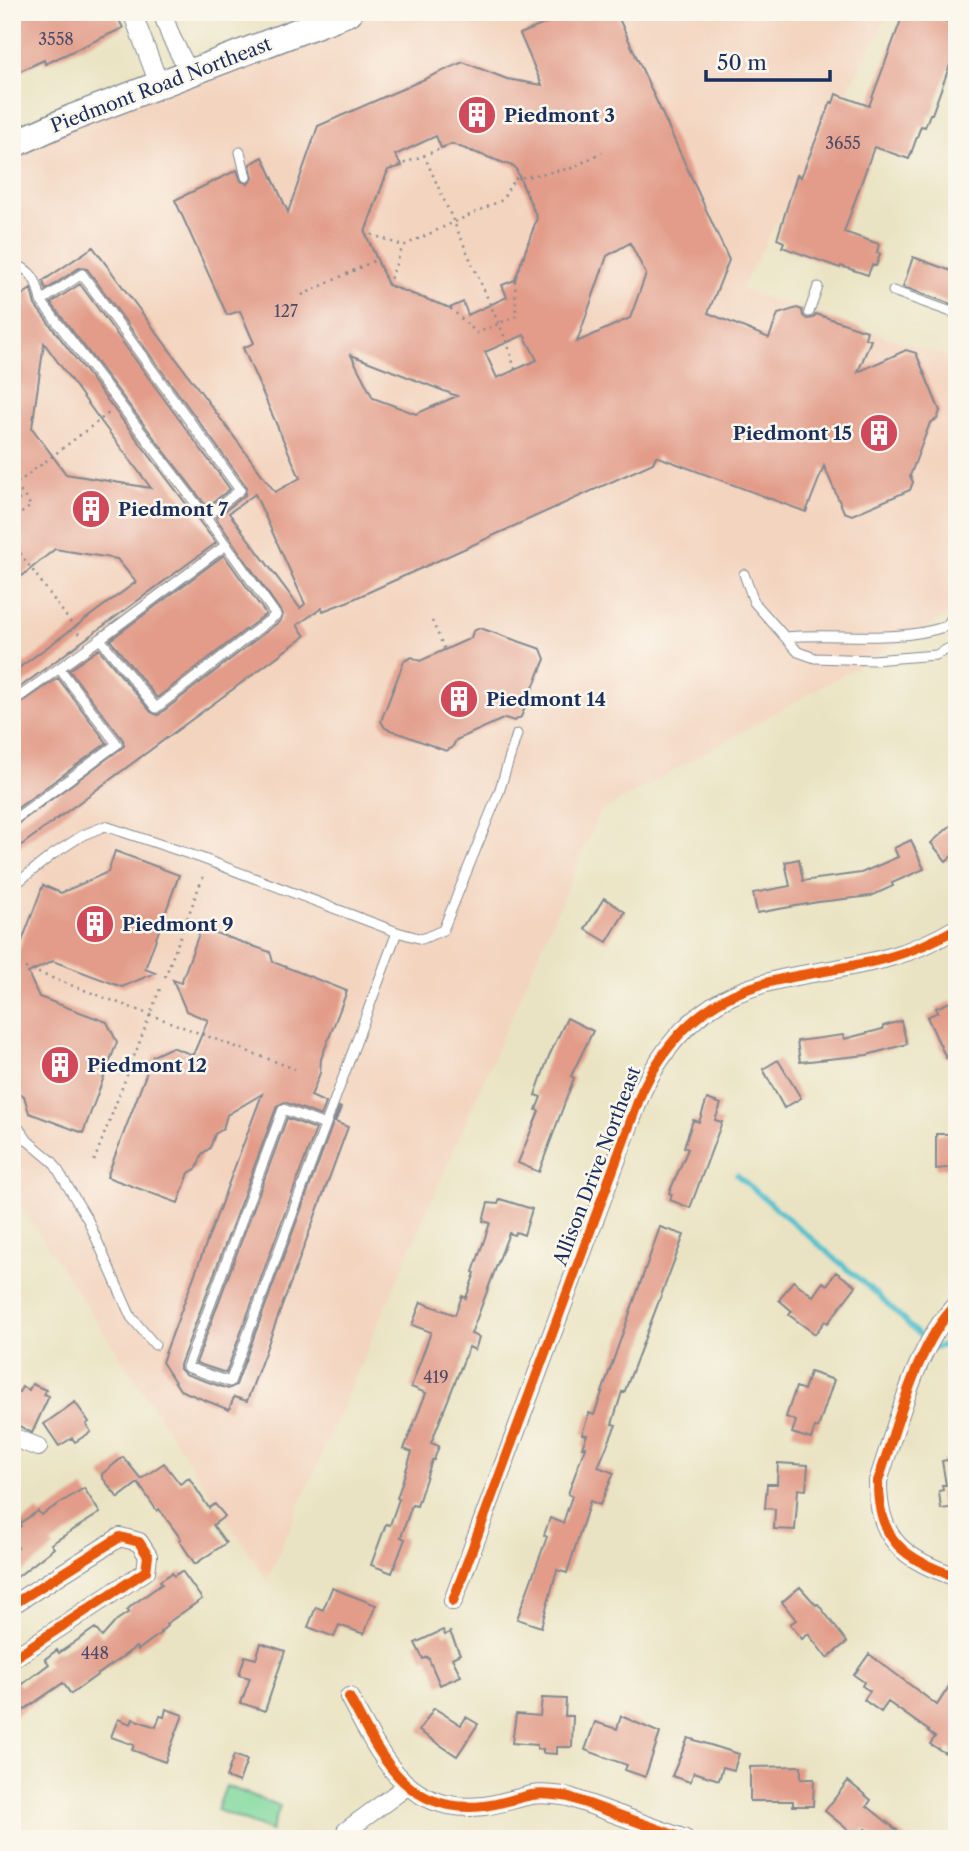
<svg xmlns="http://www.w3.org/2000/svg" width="969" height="1851" font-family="'Libre Caslon Text',serif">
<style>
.built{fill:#f3d4bf}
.green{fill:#7fd89d;stroke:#4d847e;stroke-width:2}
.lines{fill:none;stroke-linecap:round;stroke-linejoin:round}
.stream{stroke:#54c0cd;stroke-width:5}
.building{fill:#e29c89;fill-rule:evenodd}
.lane-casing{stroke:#828990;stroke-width:11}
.street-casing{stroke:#828990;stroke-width:20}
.secondary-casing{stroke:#828990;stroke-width:29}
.path{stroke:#828990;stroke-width:2.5;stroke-dasharray:2 5;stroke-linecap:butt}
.lane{stroke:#fff;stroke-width:9}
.street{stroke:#fff;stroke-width:18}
.secondary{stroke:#fff;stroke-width:26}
.cycleway-casing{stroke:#fbf7ec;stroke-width:15}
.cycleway{stroke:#e8590c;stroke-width:10}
.labels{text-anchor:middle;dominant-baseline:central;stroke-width:5;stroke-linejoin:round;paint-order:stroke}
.number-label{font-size:16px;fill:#4d4a69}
.street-label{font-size:19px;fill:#1b2f5e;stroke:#fbf7ec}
.poi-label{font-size:19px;font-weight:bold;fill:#1b2f5e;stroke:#fbf7ec;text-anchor:start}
</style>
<rect width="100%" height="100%" fill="#fbf7ec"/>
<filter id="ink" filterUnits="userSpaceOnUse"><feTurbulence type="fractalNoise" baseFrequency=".0143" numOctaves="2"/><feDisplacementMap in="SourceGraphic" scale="14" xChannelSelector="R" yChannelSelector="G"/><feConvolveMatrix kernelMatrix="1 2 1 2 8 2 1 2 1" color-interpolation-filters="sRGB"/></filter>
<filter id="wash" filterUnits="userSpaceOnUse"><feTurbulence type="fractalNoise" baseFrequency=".00686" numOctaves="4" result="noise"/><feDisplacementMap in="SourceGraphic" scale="28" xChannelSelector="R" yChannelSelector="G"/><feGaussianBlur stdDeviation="1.57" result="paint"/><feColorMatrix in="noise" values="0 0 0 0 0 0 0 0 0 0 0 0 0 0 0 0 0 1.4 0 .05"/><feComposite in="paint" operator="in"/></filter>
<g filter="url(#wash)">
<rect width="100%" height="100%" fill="#eae3c3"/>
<path class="built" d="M346,12h544l-149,277 216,71v250l-357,202 -333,768 -255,-387v-1055z"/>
<path class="green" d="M226,1786l54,20 -9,25 -54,-21z"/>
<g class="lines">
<path class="stream" d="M737,1175l142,121 40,39
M931,1349l26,-7"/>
</g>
<g id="blocks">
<path class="building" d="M12,12h103l8,16 -78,36 -1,-4 -32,15z
M573,12h43l113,248 -21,53 61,25 9,-24 19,-6 5,2 1,6 4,3 6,-1 3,-4 51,17 -2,7 6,2 -13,32 48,-22 10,3 24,58 -3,8 -7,4 -20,53 3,6 -3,8 -58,25 -8,-3 -20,-46 -18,46 -150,-56 -3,7 -304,138 -26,10 -1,-3 -25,17 8,11 -293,216v-24l112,-82 -1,-6 -54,-70 30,-21 52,63 7,3 122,-94 3,-6 -67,-97 29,-23 1,-9 -159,-217 -8,-1 -33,22 -3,-9 50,-34 182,245 25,-14 -57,-130 11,-5 -14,-32 -13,4 -52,-115 62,-30 4,11 7,3 5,-6 -3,-14 13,-7 25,55 30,-86 145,-64 44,17 35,6 -22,-51zM436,136l5,12 11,-4 63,23 22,51 -22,62 -13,5 5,12 -39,18 -5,-13 -13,6 -62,-23 -23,-53 23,-62 14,-4 -7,-11zM630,243l16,31 -16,44 -53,24 30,-86zM524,335l13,25 -40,18 -12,-26zM351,355l106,41 -41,18 -43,-16zM255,494l50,110 -5,4 -71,-95z
M904,12h13l40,13v39l-6,-2 -19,52h-2l-5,13 -4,-1 -12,33 -35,-12 -30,85 35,12 -2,8 3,2 -4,12 -4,-1 -4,10 -27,-9 -1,2 -58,-21 2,-5 -7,-3 20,-64 4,2 30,-75 2,1 3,-9 33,12z
M913,257l44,16v33l-54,-19z
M80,284l150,205 -23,18 -156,-204z
M31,289l4,16 181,238 -204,150v-20l124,-91 -19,-23 -62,-10 -43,35v-79l7,-5 -7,-10v-188zM44,343l56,77 51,68 -85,-14 -34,-46z
M224,555l42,59 -109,84 -47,-58z
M480,628l61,21 4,10 -24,58 -7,4 -9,-3 -49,22 -4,8 -6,3 -61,-23 -4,-7 23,-60 8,-4 8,4 51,-23 2,-7z
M58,678l49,65 -95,69v-103z
M957,820v32l-11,9 -15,-18z
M911,840l13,29 -32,14 1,3 -22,10 -53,6 -61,11 -4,-20 37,-7 -5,-24 14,-3 4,22 58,-8 37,-16 -4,-9z
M115,851l64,24 -34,94 10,4 -33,14 -69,-26 -25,12 11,24 68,25 10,20 -34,91 -54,-20 -5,-17 -12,-6v-122l31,-83 18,8 47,-21z
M604,898l21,14 -18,30 -22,-13z
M201,928l69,24 3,10 74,29 -26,68 -1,14 -9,23 15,7 -5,13 -36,-14 -8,4 -97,259v4l5,5 43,15 8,-4 103,-278 2,1 -6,14 13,5 -101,274 -13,-4 -5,13 -49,-20 -18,-28 100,-268 -35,21 -4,14 -8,5 -5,14 -8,6 -5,14 -8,5 -11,30 -71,-26 46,-121 19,-9 21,8 15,-35 -22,-9 -13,-31 8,3z
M952,1001l5,10v42l-11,5 -19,-41 11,-5 -2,-4z
M567,1018l26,13 -22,45 3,2 -35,94 -21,-9 21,-52 -3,-1 5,-13 -6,-2 14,-39z
M901,1021l6,23 -40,11 -67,7 -3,-21 46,-6 1,4 39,-10v-3z
M778,1060l23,38 -17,10 -21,-39z
M707,1099l14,5 -6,16 7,2 -32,86 -20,-8 2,-5 -3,-2 19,-44 -4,-2 9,-27 6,2z
M287,1118l29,11 -90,244 -30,-10z
M936,1134h21v33l-21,2z
M500,1199l32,10 -8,26 -8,-3 -2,3 -5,-2 -38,101 8,3 -4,13 -6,-3 -38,96 8,3 -5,14h-2l-15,46 -5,-1 -11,32 4,2 -13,34 -21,-8 15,-41 4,1 9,-26 -2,-1 15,-46 -8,-3 22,-56 -15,-6 20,-55 -19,-7 9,-23 34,13 7,-19 4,2 9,-25 -2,-1 17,-49 -7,-2 5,-18 10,1z
M660,1227l24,8 -60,158 -2,-1 -10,32 4,1 -18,42 16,6 -14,32 -10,-4 -23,72 -10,-3 -16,57 -24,-8 30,-82 -3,-2 6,-17 13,5 9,-27 -4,-2 17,-47h-3l5,-12 -5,-1 7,-21 5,2z
M836,1272l20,14 -28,37 -3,-2 -10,13 -26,-19 3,-4 -13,-11 14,-19 20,15 10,-14 4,3z
M810,1372l24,8 -16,48 -3,-1 -4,12 -19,-6 4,-12 -10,-4 10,-30 8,3z
M32,1384l14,6 -2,4 5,2 -17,37 -20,-11v-33l7,3 3,-5 7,3z
M75,1402l14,20 -3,2 5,8 -16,10 -3,-4 -13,8 -15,-22z
M123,1457l18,22 23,-16 16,21 9,-6 20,30 6,-4 10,12 -12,9 13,18 -31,21 -16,-24 2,-1 -22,-30 -2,2 -19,-28 -20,15 -16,-21v-3z
M957,1458v49l-16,2 -2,-18 4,-1 -1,-5h4l-4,-24z
M778,1463l30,2 -2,25 -8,-1 -3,41 -21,-1 1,-20 -10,-1 2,-24h10z
M84,1488l16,25 -49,31 3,4 -42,33v-30l6,-3 -6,-8v-8l9,-6 -1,-3 18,-12 3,4z
M182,1571l20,28 -36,25 1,2 -7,6 1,1 -23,17 -2,-3 -65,47 -8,-11 -51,35v-42l8,10 29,-22 -4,-5 12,-9 2,3 36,-25 7,9 15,-17 12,-8 -2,-2 5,-5 30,-21 -2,-3 12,-8 2,3z
M800,1587l16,18 2,-1 29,38 -20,16 -19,-24 -6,5 -12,-15 6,-4 -14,-18z
M332,1588l44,17 -12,29 -25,-9 -5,12 -26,-10 8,-20 7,3z
M443,1630l2,5 5,-3 10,22 -8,4 9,18 -21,9 -12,-28 -5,2 -8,-16z
M261,1643l24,8 -20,60 -24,-8 9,-25 -11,-3 6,-19 11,3z
M869,1654l68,51 20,-31v80l-9,-6 -3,5 -15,-9 5,-7 -7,-5 1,-1 -41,-29 -7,10 -17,-12 6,-9 -8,-5 2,-4 -10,-7z
M542,1698l24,1 -1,17h8l-1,31h-15v7l-14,-1v-4h-6v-4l-25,-2 4,-29 24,2z
M434,1708l27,17 5,-8 12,7 -21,32 -38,-25z
M166,1709l17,6 -18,47 -33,-12 2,-5 -23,-8 7,-18 13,5 2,-5 23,8 4,-11 4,1z
M621,1716l39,17 -15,44 -20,-7 2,-5 -42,-15 10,-28 22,7z
M688,1738l51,16 -5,16 -11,-3 -4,13 -25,-8 -4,10 -18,-6z
M234,1755l13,5 -8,22 -13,-5z
M801,1766v13h13l-1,27h-20v-5h-43v-34z
M848,1781l23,19 -4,6 41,33h-31l-12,-10 -7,9 -33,-27z"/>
</g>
</g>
<g filter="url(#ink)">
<use href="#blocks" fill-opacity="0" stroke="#828990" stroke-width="2"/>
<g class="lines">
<g class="lane-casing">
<path id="lane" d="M240,152l6,25
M12,263c21,7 25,18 29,38l41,-27 158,216 -34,27 -165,-216
M893,291l64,23
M809,312l9,-25
M744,574l10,28 44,50 17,6 58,2 63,-5 21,-11
M785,637c54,-5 109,7 162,-11l10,-18
M100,639l126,-94
M12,702l88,-63 56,69 120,-93 -70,-98
M12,821l105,-77 -58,-76
M12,887l40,-32 31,-20 22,-9 96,32 196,74 25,7 21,-9 56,-138 18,-58
M12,1119l16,22 25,21 35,58 43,97 24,28
M325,1125l-42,-16 -96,258 43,15 167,-450"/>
</g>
<g class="street-casing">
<path id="street" d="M132,12l27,72
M162,12l9,25 18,35
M957,1304c-41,40 -60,123 -79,177 -1,59 27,79 79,96
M12,1437l26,10
M453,1601l189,-510c76,-156 195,-89 315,-163
M12,1605l108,-68 19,5 9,14 -2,15 -134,88
M349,1697c32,59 56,118 135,109 16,-2 32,-8 48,-11 12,-2 25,0 37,2l116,42
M346,1831l61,-45"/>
</g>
<g class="secondary-casing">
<path id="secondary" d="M12,145l60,-27 277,-106"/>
</g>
<path class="path" d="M452,144l63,23 22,51 -22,62 1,36 -39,17 -27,-25 -62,-23 -23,-53 23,-62z
M424,155l83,187 8,27
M365,232l38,14 99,-46 12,-21 58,-11 30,-16
M388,285l15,-39
M302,295l74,-35
M12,480l19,26 -19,14
M12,487l97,-74
M12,542l70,96
M432,621l13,29
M12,963l283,106
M165,977l39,-103
M94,1161l67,-175"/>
<use href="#lane" class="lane"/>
<use href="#street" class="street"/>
<use href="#secondary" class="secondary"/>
<g class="cycleway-casing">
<path id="cycleway" d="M957,1304c-41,40 -60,123 -79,177 -1,59 27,79 79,96
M453,1601l189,-510c76,-156 195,-89 315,-163
M12,1605l108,-68 19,5 9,14 -2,15 -134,88
M349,1697c32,59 56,118 135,109 16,-2 32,-8 48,-11 12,-2 25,0 37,2l116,42"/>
</g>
<use href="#cycleway" class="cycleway"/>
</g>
</g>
<defs>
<g id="building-disc" transform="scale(2.0125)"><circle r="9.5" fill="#d1495b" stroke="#fbf7ec"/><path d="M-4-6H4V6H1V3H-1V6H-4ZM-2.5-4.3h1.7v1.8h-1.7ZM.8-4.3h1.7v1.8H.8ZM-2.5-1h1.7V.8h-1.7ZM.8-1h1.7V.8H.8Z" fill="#fff"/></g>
</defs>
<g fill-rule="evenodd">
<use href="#building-disc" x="477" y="115"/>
<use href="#building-disc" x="879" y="433"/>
<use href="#building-disc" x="91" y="509"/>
<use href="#building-disc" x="459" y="699"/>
<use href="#building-disc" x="95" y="924"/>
<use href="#building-disc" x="60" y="1065"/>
</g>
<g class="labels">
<g class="number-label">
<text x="56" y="39">3558</text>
<text x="843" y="143">3655</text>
<text x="286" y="311">127</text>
<text x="436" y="1377">419</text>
<text x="95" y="1653">448</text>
</g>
<g class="street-label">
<text transform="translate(161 85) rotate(-21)">Piedmont Road Northeast</text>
<text transform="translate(597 1166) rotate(-69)">Allison Drive Northeast</text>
</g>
<g class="poi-label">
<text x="504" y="115">Piedmont 3</text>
<text x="852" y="433" text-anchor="end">Piedmont 15</text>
<text x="118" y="509">Piedmont 7</text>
<text x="486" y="699">Piedmont 14</text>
<text x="122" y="924">Piedmont 9</text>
<text x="87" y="1065">Piedmont 12</text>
</g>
</g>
<rect width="969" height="1851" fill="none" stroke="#fbf7ec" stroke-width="42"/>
<path d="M706 70v10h124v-10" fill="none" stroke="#1b2f5e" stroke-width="3.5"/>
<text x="717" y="70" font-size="21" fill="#1b2f5e" stroke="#fbf7ec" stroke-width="5" paint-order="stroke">50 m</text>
</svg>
